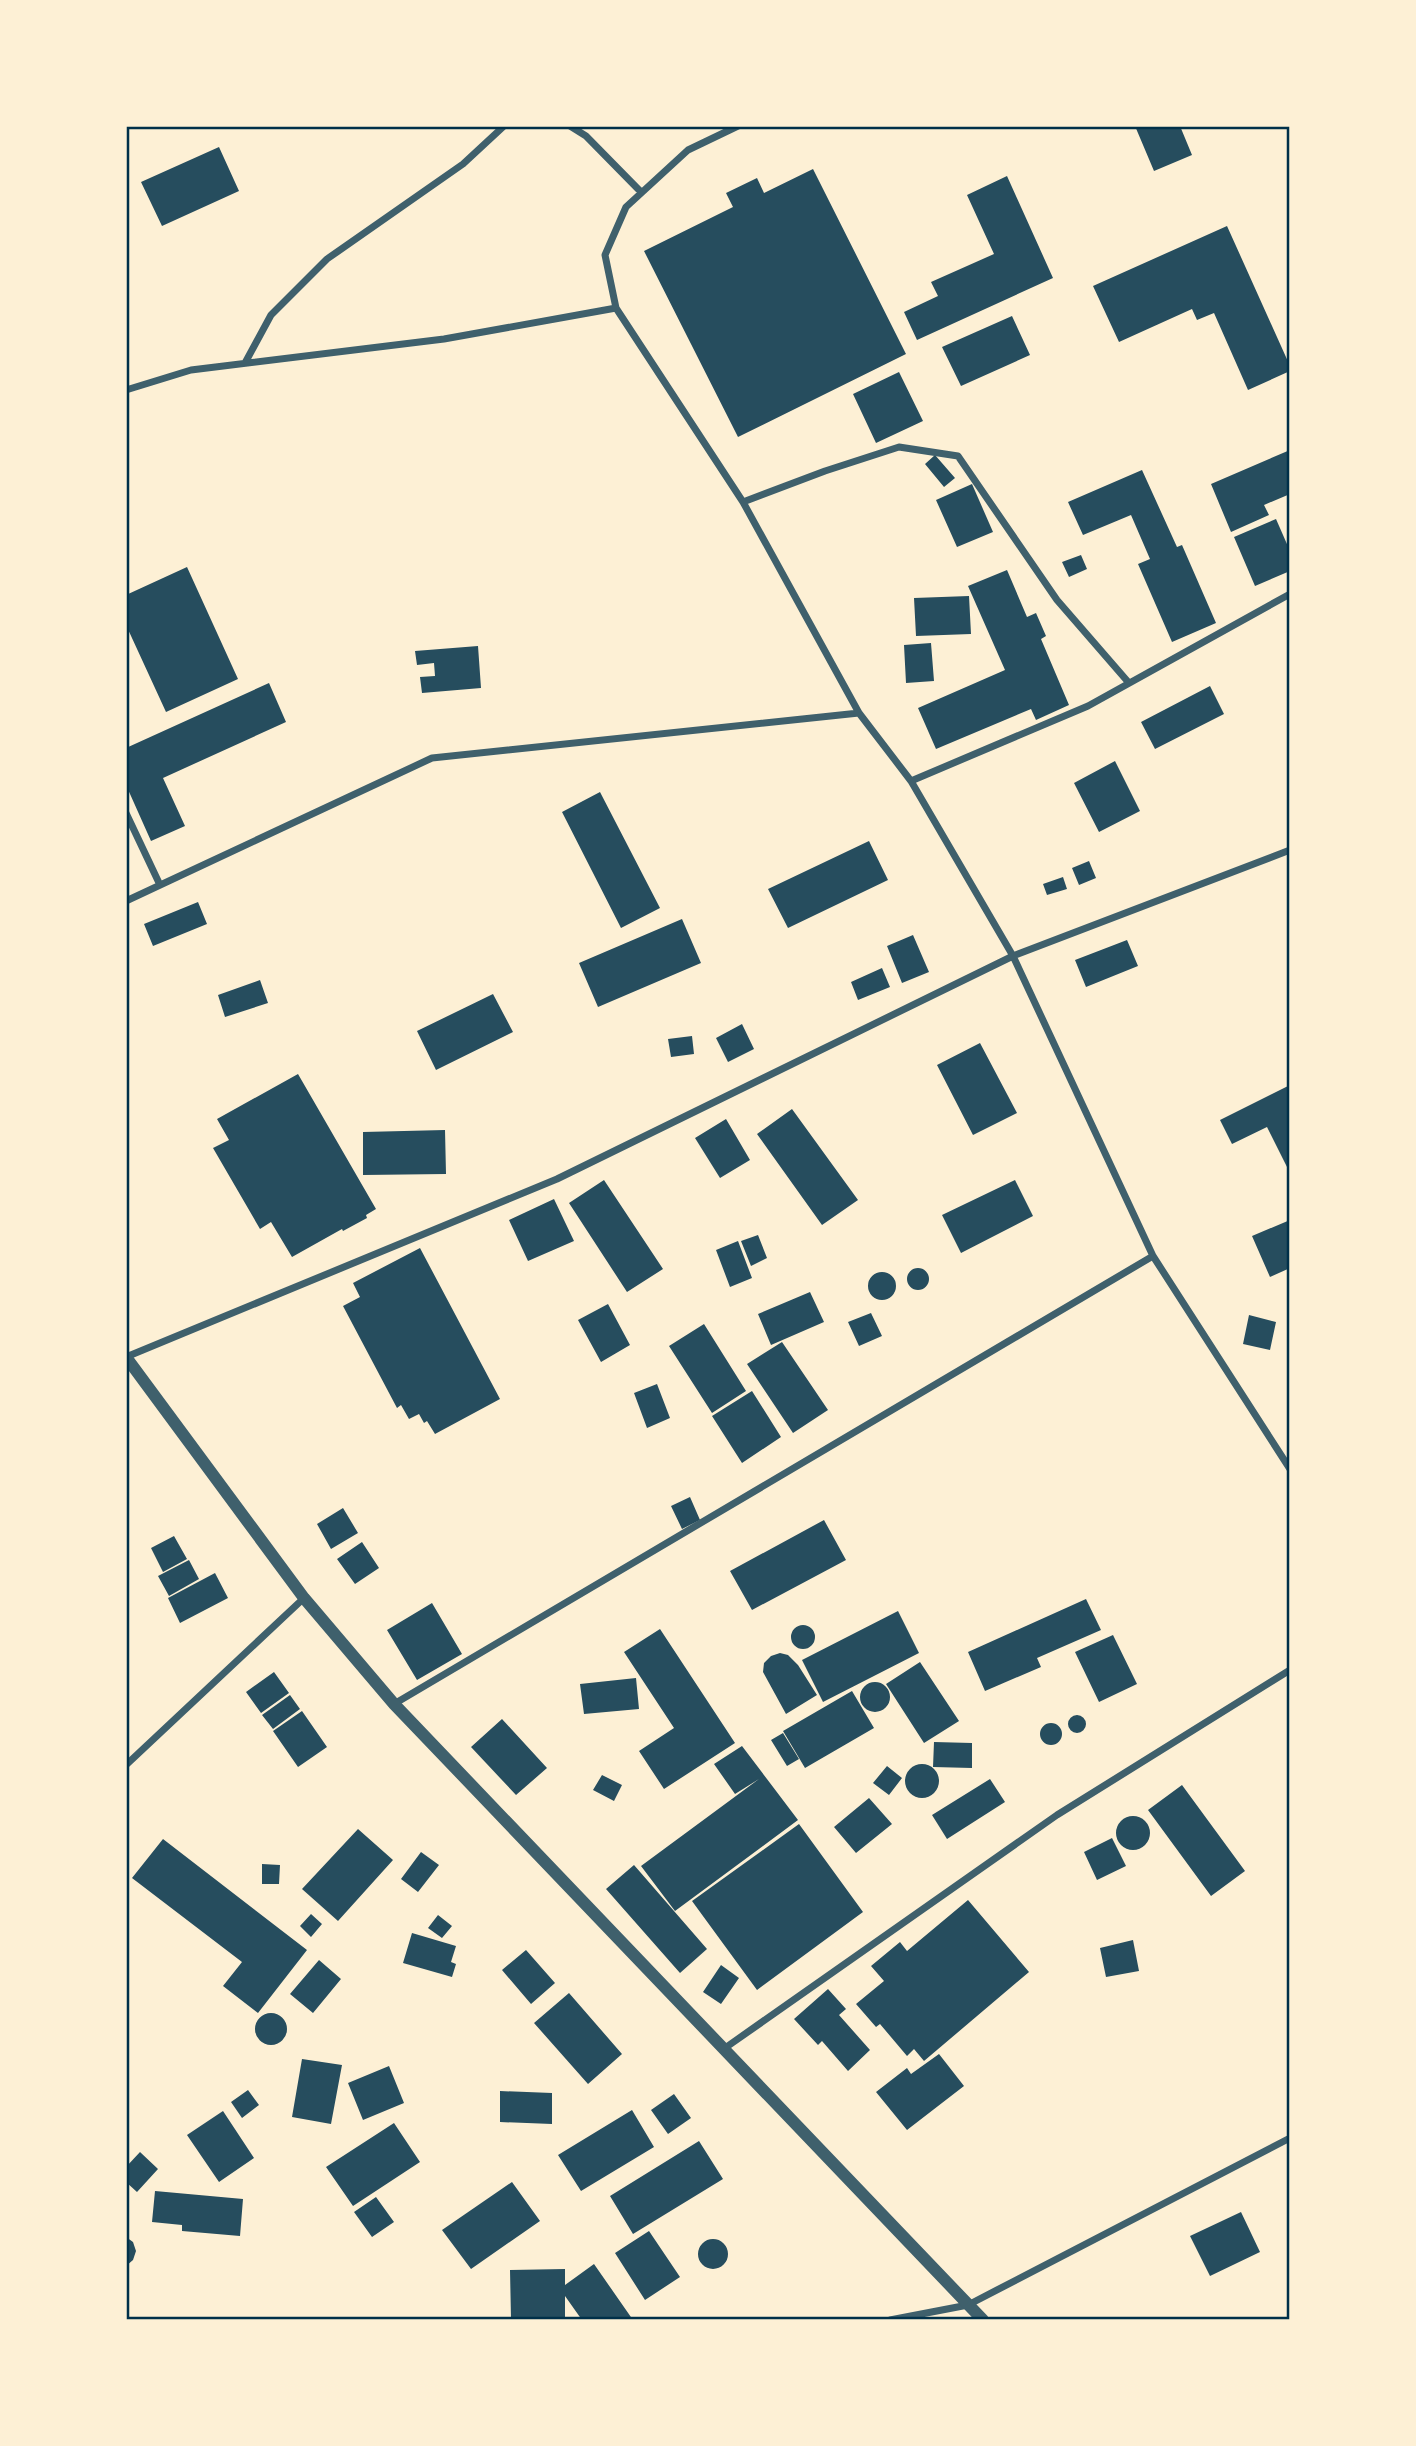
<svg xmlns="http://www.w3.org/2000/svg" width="1416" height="2446" font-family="'Fira Sans',sans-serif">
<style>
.building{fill:#264d5e}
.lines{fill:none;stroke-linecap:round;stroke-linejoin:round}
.minor{stroke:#3f606c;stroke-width:7}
.tertiary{stroke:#3f606c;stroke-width:12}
.neatline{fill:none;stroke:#003049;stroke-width:2.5}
</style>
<rect width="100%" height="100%" fill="#fdf0d5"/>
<path class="building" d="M1135,126h45l12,29 -38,16z
M219,147l20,44 -77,35 -21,-44z
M813,169l93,185 -168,83 -94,-186 89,-44 -7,-14 31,-15 7,15z
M1007,176l46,102 -136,62 -13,-28 34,-16 -7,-14 63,-28 -27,-59z
M1227,226l63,140v5l-42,19 -34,-77 -17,7 -5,-11 -73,33 -26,-56z
M1012,316l18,39 -69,31 -19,-39z
M899,372l24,49 -47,22 -23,-49z
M1290,450v44l-26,11 5,10 -38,17 -20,-48z
M935,455l20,23 -11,9 -19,-23z
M1142,470l35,77 5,-2 34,78 -44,19 -34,-78 12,-5 -19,-44 -48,20 -15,-33z
M972,484l21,48 -36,15 -21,-47z
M1276,519l14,32v20l-35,15 -21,-49z
M1081,555l6,14 -18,8 -7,-15z
M187,567l51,112 -72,33 -40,-87v-30z
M1007,570l20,47 9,-4 10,23 -5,3 28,66 -33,15 -5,-11 -95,40 -18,-41 87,-38 -37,-84z
M969,596l2,38 -55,2 -2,-38z
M931,643l3,38 -28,2 -2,-38z
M478,646l3,42 -59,5 -2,-16 15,-1 -1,-13 -17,2 -2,-14z
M269,683l17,39 -123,56 22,48 -34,15 -25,-56v-37z
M1210,686l14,28 -69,35 -14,-27z
M1115,761l25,50 -41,21 -25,-49z
M600,792l60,116 -39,20 -59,-116z
M869,841l19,39 -100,48 -20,-39z
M1089,861l7,17 -17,7 -7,-17z
M1063,877l4,12 -20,6 -4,-11z
M198,902l9,22 -54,22 -9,-22z
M682,919l19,44 -103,44 -19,-44z
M913,935l16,37 -27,11 -15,-37z
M1127,940l11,26 -52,21 -11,-27z
M882,968l8,19 -32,13 -7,-18z
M260,980l8,23 -43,14 -7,-22z
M493,994l20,38 -77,38 -19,-39z
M742,1024l12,25 -26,13 -12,-24z
M692,1036l2,18 -23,3 -3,-18z
M980,1043l37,70 -44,22 -36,-70z
M298,1074l78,135 -10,6 1,3 -24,13 -1,-2 -50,28 -21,-35 -11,7 -47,-81 16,-8 -12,-21z
M1290,1085v88l-23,-46 -35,17 -12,-24z
M792,1109l66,91 -36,25 -65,-91z
M726,1119l24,41 -30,18 -25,-40z
M445,1130l1,44 -83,1v-43z
M604,1180l59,89 -36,23 -58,-89z
M1015,1180l18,36 -72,37 -19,-38z
M554,1199l20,42 -46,20 -19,-41z
M1290,1220v48l-20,9 -18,-41z
M758,1235l9,23 -16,8 -10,-25z
M738,1241l14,37 -22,9 -14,-37z
M420,1248l80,151 -65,35 -8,-13 -3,2 -5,-9 -10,5 -8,-14 -4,3 -54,-102 17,-9 -7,-14z
M907 1279a11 11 0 1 1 22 0a11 11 0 1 1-22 0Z
M868 1286a14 14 0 1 1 28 0a14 14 0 1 1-28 0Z
M810,1292l14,30 -53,23 -13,-31z
M608,1304l22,41 -29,17 -23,-42z
M871,1313l11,23 -23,10 -11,-24z
M1249,1315l27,7 -6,28 -27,-6z
M704,1324l42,67 -34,22 -43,-67z
M782,1342l46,68 -35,23 -46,-69z
M657,1384l13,34 -23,10 -13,-35z
M752,1391l29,46 -39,26 -30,-47z
M690,1497l10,23 -18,9 -11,-23z
M343,1508l15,25 -27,16 -14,-25z
M824,1520l22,40 -94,50 -22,-39z
M174,1536l13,23 -24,13 -12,-24z
M362,1542l17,26 -24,16 -18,-25z
M189,1560l10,19 -30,17 -11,-20z
M215,1573l13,25 -48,25 -12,-25z
M1086,1599l15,31 -64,28 4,9 -56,24 -17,-39z
M432,1603l30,51 -45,26 -30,-50z
M898,1611l21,42 -96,49 -21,-42z
M791 1637a12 12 0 1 1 24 0a12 12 0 1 1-24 0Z
M660,1629l75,114 -71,46 -25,-38 35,-23 -50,-76z
M1113,1635l24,49 -38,18 -24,-50z
M780,1653l8,2 10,10 19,30 -31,19 -23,-42 1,-9 7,-7z
M920,1662l39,59 -35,22 -38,-59z
M274,1672l15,21 -28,20 -15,-21z
M636,1678l3,31 -55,5 -4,-30z
M860 1697a15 15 0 1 1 30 0a15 15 0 1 1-30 0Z
M852,1691l22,37 -69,40 -22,-37z
M290,1695l10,14 -27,20 -11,-14z
M302,1711l25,36 -29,20 -25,-36z
M1068 1724a9 9 0 1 1 18 0a9 9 0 1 1-18 0Z
M502,1719l45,49 -31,27 -45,-48z
M1040 1734a11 11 0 1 1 22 0a11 11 0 1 1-22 0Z
M783,1733l16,26 -12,7 -16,-26z
M934,1742l38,1v25l-39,-1z
M742,1746l56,74 -123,91 -34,-45 118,-87 -24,15 -21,-30z
M905 1781a17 17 0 1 1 34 0a17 17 0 1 1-34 0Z
M887,1766l15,12 -13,17 -16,-12z
M602,1775l20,10 -8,16 -21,-11z
M990,1779l15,23 -58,37 -15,-24z
M1182,1785l63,86 -34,25 -63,-86z
M869,1798l23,26 -36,29 -22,-26z
M1116 1833a17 17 0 1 1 34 0a17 17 0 1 1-34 0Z
M799,1824l64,88 -106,78 -65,-89z
M358,1829l35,31 -55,61 -36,-32z
M1112,1838l14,28 -29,14 -13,-28z
M163,1839l144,111 -49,63 -35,-27 19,-24 -110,-84z
M421,1852l18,13 -21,27 -17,-13z
M262,1864l18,1 -1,19h-17z
M634,1865l73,84 -27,24 -74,-84z
M968,1900l61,72 -105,89 -10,-12 -7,7 -27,-32 -4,3 -20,-23 28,-23 -13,-15 29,-24 7,9z
M311,1914l11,10 -11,13 -11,-11z
M438,1915l14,11 -10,12 -14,-10z
M412,1933l44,13 -5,16 5,2 -4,13 -49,-14z
M1133,1940l6,31 -33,6 -6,-29z
M526,1950l29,33 -24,21 -29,-34z
M319,1960l22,19 -28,34 -23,-19z
M721,1965l18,13 -18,26 -18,-12z
M828,1989l18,20 -7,6 31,35 -22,21 -26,-30 -4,4 -24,-26z
M569,1993l53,61 -34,30 -54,-61z
M255 2029a16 16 0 1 1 32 0a16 16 0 1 1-32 0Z
M939,2054l25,32 -57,44 -31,-38 31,-24 4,6z
M302,2059l40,6 -11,59 -39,-7z
M389,2066l15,37 -41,17 -15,-37z
M248,2090l11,15 -17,13 -11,-16z
M500,2091l52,2v31l-52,-2z
M674,2094l17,24 -23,16 -17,-24z
M632,2110l22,37 -73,44 -23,-36z
M223,2111l31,47 -35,24 -32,-47z
M394,2123l26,39 -67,44 -27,-39z
M699,2141l24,38 -90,55 -23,-38z
M140,2152l18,17 -21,23 -11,-10v-15z
M512,2182l28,39 -69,48 -29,-39z
M155,2191l88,8 -3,37 -58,-5v-6l-30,-3z
M376,2197l18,25 -22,15 -18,-25z
M1241,2212l19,40 -50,24 -20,-40z
M649,2231l31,46 -35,23 -30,-47z
M126,2237l7,5 3,9 -3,9 -7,6z
M698 2254a15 15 0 1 1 30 0a15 15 0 1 1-30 0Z
M594,2264l39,56h-51l-17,-24v21l-54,2 -1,-49 55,-1v16z"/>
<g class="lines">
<path class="minor" d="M570,126l16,10 55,56
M738,126l-50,24 -62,57 -21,48 11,53 127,194 116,211 52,68 102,175 140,300 137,213
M245,363l26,-48 56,-56 136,-95 41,-38
M126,390l65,-20 253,-31 172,-31
M743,502l82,-31 74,-24 59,9 99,144 72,83
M911,781l177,-75 202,-112
M126,813l34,72
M126,901l306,-143 427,-45
M126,1357l431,-178 456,-223 277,-106
M394,1704l759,-448
M126,1765l178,-167
M725,2048l332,-233 233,-145
M890,2320l78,-15 322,-167"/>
<path class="tertiary" d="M126,1357l178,241 90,106 589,616"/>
</g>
<rect width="1416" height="2446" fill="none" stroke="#fdf0d5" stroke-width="256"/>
<rect x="128" y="128" width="1160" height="2190" class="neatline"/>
</svg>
